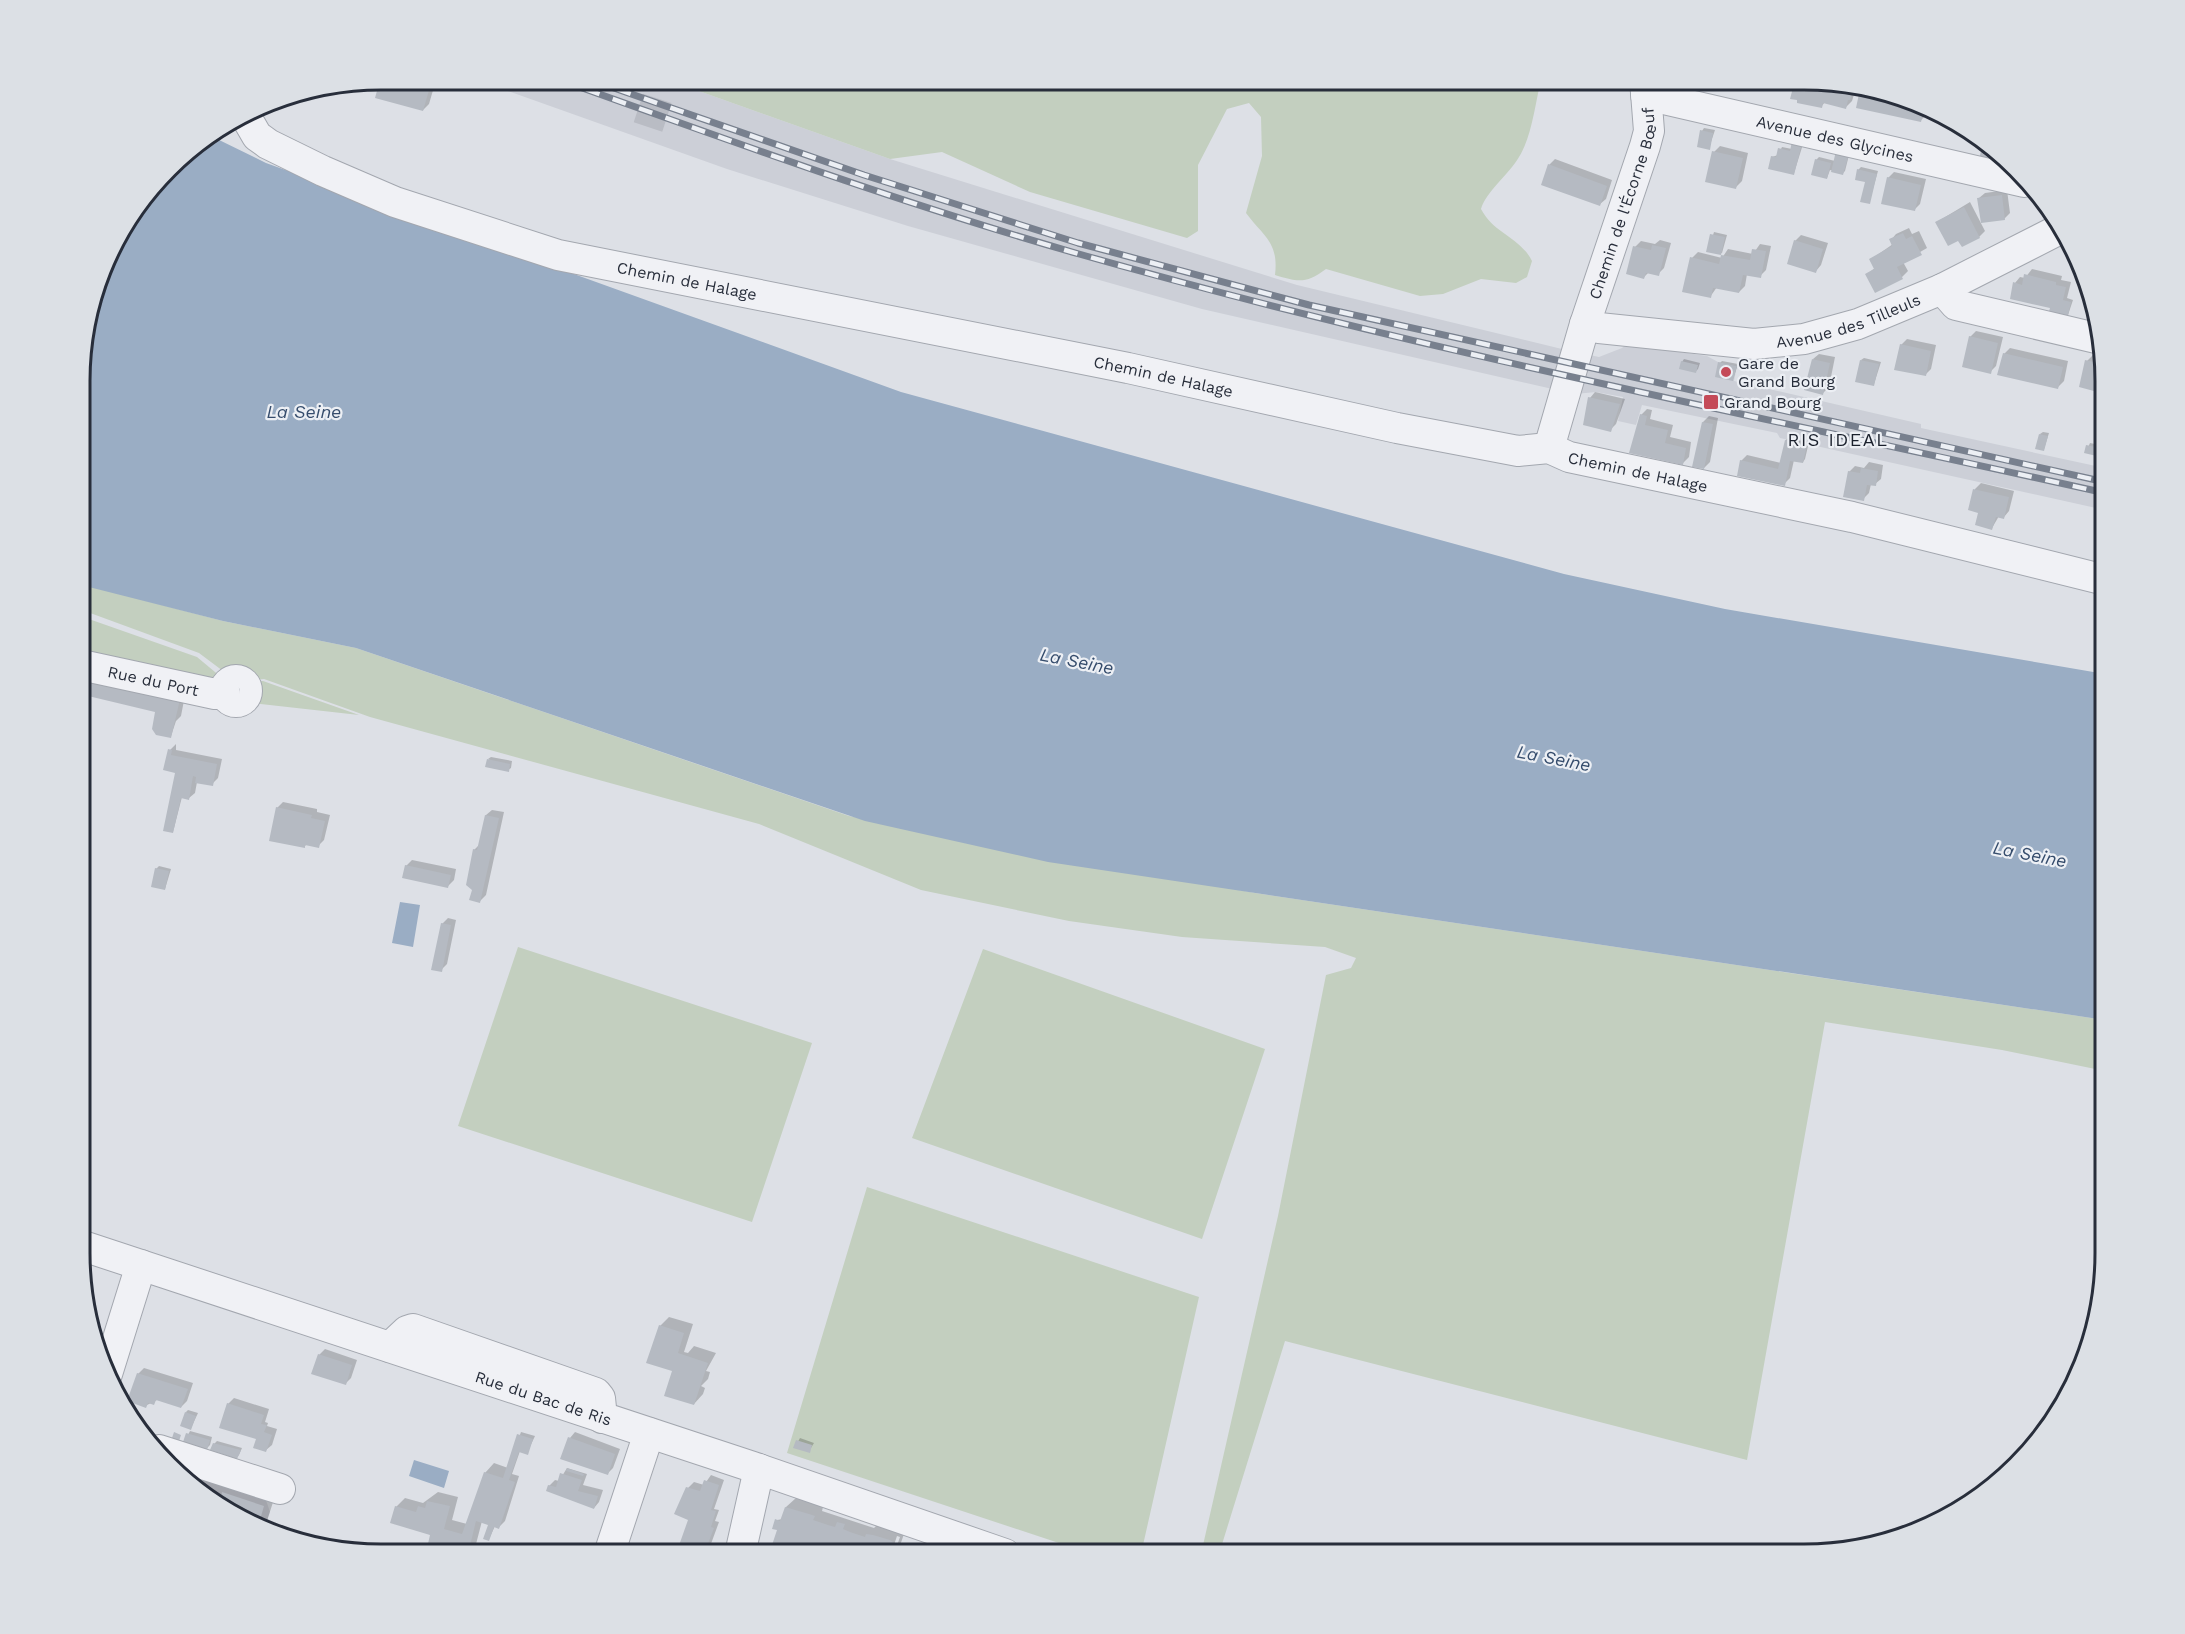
<svg xmlns="http://www.w3.org/2000/svg" width="2185" height="1634" font-family="'Work Sans',sans-serif">
<style>
.built{fill:#cccfd7}
.green{fill:#c3cfbf}
.water{fill:#9aadc4}
.shadow{fill:#0003}
.building{fill:#b5bac2}
.lines{fill:none;stroke-linecap:round;stroke-linejoin:round}
.minor-tunnel{stroke:#b9bcc4;stroke-width:30;stroke-dasharray:30 15;stroke-linecap:butt}
.minor-casing{stroke:#a3a7af;stroke-width:32}
.minor{stroke:#f0f1f5;stroke-width:30}
.rail-casing{stroke:#78808e;stroke-width:7}
.rail{stroke:#eceff4;stroke-width:4.5;stroke-dasharray:14;stroke-linecap:butt}
.poi-dot{fill:#c44a58;stroke:#eceff4;stroke-width:2}
.labels{text-anchor:middle;dominant-baseline:central;stroke-width:4.5;stroke-linejoin:round;paint-order:stroke}
.street-label{font-size:16px;fill:#282e3b;stroke:#eceff4}
.poi-label{font-size:16px;fill:#282e3b;stroke:#eceff4;text-anchor:start}
.water-label{font-size:18px;font-style:italic;fill:#354c6c;stroke:#eceff4}
.neighbourhood-label{font-size:18px;letter-spacing:1.5px;fill:#1a202c;stroke:#eceff4}
.rim{fill:none;stroke:#282e3b;stroke-width:3}
</style>
<rect width="100%" height="100%" fill="#dde0e6"/>
<path class="built" d="M477,80h191l222,79 407,126 269,65 -9,40 -355,-81 -294,-83 -181,-57z
M1627,344l80,12 11,6 19,4 -3,15 187,43v4l184,40v42l-325,-72 -3,-5 -135,-28 -6,20 -18,-4 5,-24 -27,-5 -21,2 10,-40 14,3 23,-9z
M170,1464l94,30 6,18 -6,18 -82,-50z"/>
<path class="green" d="M668,80h873c-6,24 -9,56 -22,77 -10,17 -33,35 -38,52 13,25 39,28 51,52l-5,16 -11,6 -35,-4 -38,15 -23,2 -94,-27c-20,15 -28,13 -51,6 4,-33 -12,-39 -29,-62l16,-57 -1,-39 -12,-14 -22,6 -29,56v66l-11,7 -157,-46 -88,-40 -52,7z
M82,584l141,37 133,27 493,168 406,77 850,127v51l-103,-21 -177,-28 -78,438 -462,-119 -66,213h-18l77,-338 48,-241 25,-7 5,-10 -31,-11 -143,-10 -113,-16 -148,-31 -162,-66 -389,-107 -106,-38 -22,2 -15,-7 -28,-21 -117,-43z
M86,618l111,39 24,20 -12,11 -128,-29z
M263,681l96,34 -107,-12 -5,-4 3,-11 -3,-6z
M518,947l294,96 -60,179 -294,-96z
M983,949l282,100 -63,190 -290,-101z
M867,1187l332,110 -58,257h-49l-305,-101z"/>
<path class="water" d="M213,137l53,26 635,229 663,182 161,35 380,65v346l-1057,-158 -183,-41 -509,-173 -133,-27 -138,-35 -3,-2v-243l38,-111 62,-76z
M400,902l20,3 -7,42 -21,-4z
M414,1460l35,11 -5,17 -35,-12z"/>
<path class="shadow" d="M382,80h54l-7,24 -6,6 -46,-13z
M1824,80l32,8 -4,13 -6,6 -21,-5 -4,5 -25,-25z
M1862,89l57,13 9,6 -2,7 -6,6 -62,-15z
M1704,128l11,2 -6,18 -7,-17z
M1804,141l-10,32 -22,-16 6,-2 4,-8 10,2z
M1984,143l13,8 -7,11 -10,-3z
M1720,146l28,7 -6,28 -6,6 -22,-35z
M1850,151l-5,20 -2,2 -13,-3 -3,8 -11,-18 3,-3 16,4z
M1555,159l57,21 -6,19 -6,5 -51,-39z
M1861,167l17,4 -9,32 -2,-22 -9,-11z
M1894,172l32,7 -6,25 -6,6 -26,-32z
M2007,190l3,23 -6,6 -25,-21 6,-5z
M1970,202l15,29 -6,6 -20,1 -22,-16z
M1909,228l3,6 7,-3 8,17 -24,14 5,9 -6,6 -35,-3 8,-6 -5,-8 23,-16 -2,-4 5,-6z
M1714,232l13,3 -5,18 -14,-2z
M1801,235l27,8 -7,22 -5,6 -21,-30z
M1660,240l11,3 -7,25 -6,6 -9,-2 -5,5 -9,-30 6,-6 14,3z
M1760,244l11,2 -5,24 -6,6 -13,-2 -2,12 -6,6 -22,-5 -7,10 -18,-39 6,-6 24,6 6,-9 25,5z
M2032,269l30,7 -1,4 10,2 -4,16 6,2 -6,18 -52,-35 5,-6 5,1z
M1976,331l27,6 -7,29 -6,6 -20,-35z
M1907,339l29,6 -5,24 -6,6 -24,-30z
M2010,348l58,13 -4,20 -6,6 -54,-33z
M1819,354l16,3 -6,30 -6,6 -10,-34z
M2093,355l9,2 3,35 -24,-6 6,-25z
M1864,358l17,4 -7,22 -13,-24z
M1684,359l16,4 -2,6 -2,2 -14,-9z
M1722,361l16,3 -5,15 -13,-16z
M1595,392l30,7 -9,25 -6,6 -20,-32z
M1647,409l5,1 -2,9 23,6 -3,12 21,5 -2,15 -6,6 -52,-11 10,-37z
M1709,416l9,2 -8,44 -6,6 -1,-46z
M2043,432l6,1 -5,16 -4,-15z
M1792,434l7,2 -1,4 11,2 -4,17 -2,3 -9,-2 -4,18 -6,6 -43,-23 6,-6 34,8 5,-23z
M2090,443l15,3v10l-19,-4z
M1869,462l14,3 -2,14 -6,5h-4l-2,9 -6,6 -14,-27 6,-6 9,2z
M1981,483l33,8 -5,20 -5,6 -5,-1 -7,12 -12,-16 -10,-3 5,-20z
M186,690l-5,26 -5,5 -5,15 -15,-17z
M176,744v6l46,9 -4,19 -6,6 -15,-2 -2,11 -6,5 -7,-1 -9,35 4,-60 -12,-3 5,-19z
M491,757l21,4 -1,7 -3,2 -20,-11z
M283,802l34,7v3l13,3 -6,25 -6,6 -11,-2 -3,3 -27,-39z
M492,810l12,2 -18,83 -6,6 -6,-11v-40l6,-6 6,-29z
M412,860l44,9 -2,11 -6,6 -42,-20z
M159,866l12,3 -6,20 -9,-20z
M448,918l8,2 -9,44 -6,6 1,-46z
M83,1282l6,2 -3,11z
M669,1317l24,7 -9,28 4,1 6,-7 22,7 -10,18 4,1 -2,7 -7,7 4,2 -2,6 -9,10 -20,-34 -14,-44z
M325,1349l32,11 -6,18 -6,6 -26,-29z
M144,1368l49,15 -6,18 -6,6 -22,-8 -14,7 -7,-32z
M234,1398l35,11 -4,13 3,1 -1,3 10,3 -5,16 -6,5 -38,-46z
M188,1410l10,3 -7,15 -5,-16z
M190,1431l22,6 -2,8 -3,3 -22,-7z
M521,1432l14,4 -8,17 -7,-2 -8,23 7,2 -14,45 -6,6 -4,-1 -6,13 1,-15 -8,-3 -7,27 -6,6h-15l-58,-47 9,-9 18,5 15,-11 20,5 -6,23 15,4 18,-51 9,-10 14,5z
M575,1432l45,17 -7,19 -6,6 -45,-16 8,-20z
M800,1438l14,5 -5,8 -14,-4z
M217,1441l25,7 -3,7 -2,2 -23,-13z
M567,1468l20,6 -4,11 20,5 -4,12 -5,6 -45,-22 6,-6 4,1z
M197,1473l79,20 -12,37 -77,-47z
M711,1475l13,5 -10,29 5,1 -4,11 4,1 -11,30 -17,2 -12,-4 11,-31 -2,-31 6,-6 10,3z
M796,1498l27,9 -1,4 52,17 3,-3 27,9 -7,20h-3l6,-17 -3,-1 -6,18h-87l-30,-10 5,-15 -2,-9 6,-1 3,-12z"/>
<path class="building" d="M380,80h52l-9,31 -48,-13z
M1548,80h15l-3,9 -13,-3z
M1783,80h41l17,4 12,5 -3,11h-2l-2,9 -23,-6 -1,5 -25,-5v-3l-7,-1 4,-15z
M1860,89l59,13 6,4 -4,16 -65,-14z
M1700,130l13,3 -3,17 -13,-3z
M1792,141l10,2 -8,32 -26,-6 3,-13 5,1 2,-9 12,3z
M1983,142l11,7 -3,14 -12,-3z
M1712,151l31,7 -7,31 -31,-7z
M1836,151l13,3 -6,21 -12,-3z
M1815,159l16,4 -4,16 -16,-4z
M1548,164l59,22 -7,20 -59,-21z
M1857,169l20,5 -7,30 -10,-2 5,-20 -10,-2z
M1887,177l34,8 -6,26 -34,-7z
M2002,195l3,25 -24,3 -4,-25z
M1964,207l16,31 -18,9 -4,-6 -10,5 -13,-24z
M1903,233l3,6 6,-3 10,19 -25,12 6,12 -28,14 -10,-19 9,-5 -5,-10 23,-13 -3,-7z
M1710,234l15,3 -4,18 29,5 2,-11 14,2 -5,27 -18,-3 -4,18 -26,-5 -2,10 -29,-6 8,-35 29,7 2,-9 -15,-3z
M1794,240l29,9 -7,24 -29,-9z
M1652,245l14,3 -7,28 -13,-3 -2,6 -18,-5 7,-28 18,4z
M2024,274l32,8v3l10,2 -3,13 8,2 -4,18 -19,-5 2,-7 -40,-9 3,-17 9,3z
M1969,336l29,7 -7,31 -29,-7z
M1900,344l31,7 -5,25 -32,-6z
M2003,353l60,14 -5,22 -61,-14z
M1812,359l18,4 -7,32 -19,-5z
M1860,360l19,4 -5,22 -19,-4z
M2085,360l18,4 2,30 -26,-7z
M1681,361l17,4 -2,8 -17,-4z
M1718,362l19,4 -4,15 -18,-4z
M1588,397l32,7 -9,28 -28,-7z
M1640,414l7,2 -2,9 23,5 -3,13 21,5 -3,17 -54,-12z
M1702,422l11,2 -9,45 -12,-2z
M2039,434l9,2 -4,15 -9,-2z
M1785,440l22,5 -4,18 -13,-2 -5,25 -48,-10 3,-16 38,9z
M2086,445l19,4v9l-21,-5z
M1861,468l17,3 -2,15 -9,-1 -3,16 -21,-4 5,-26 12,2z
M1973,489l36,8 -5,22 -8,-2 -4,13 -17,-5 3,-12 -10,-3z
M2102,511l3,1v33l-9,-3 8,-24 -3,-1z
M89,674l92,21 -10,43 -15,-3 -4,-6 3,-17 -71,-17z
M168,749l4,1 -1,5 46,9 -4,22 -18,-3 1,-6 -3,-1 -4,24 -8,-2 -8,35 -10,-2 12,-58 -12,-3z
M487,759l23,5 -1,8 -24,-5z
M276,807l36,8 -1,3 14,3 -6,27 -14,-3v3l-36,-7z
M485,815l14,3 -19,85 -11,-3 3,-10 -6,-5 7,-36 4,1z
M405,865l46,10 -3,13 -46,-10z
M155,868l14,3 -4,19 -14,-3z
M441,923l10,2 -9,47 -11,-2z
M659,1325l25,8 -6,20 30,10 -14,42 -30,-9 8,-25 -26,-8z
M318,1354l34,11 -6,20 -35,-11z
M137,1373l51,16 -7,19 -25,-8 -2,5 -6,-2 -2,5 -19,-7z
M227,1403l37,12 -3,9 6,1 -3,7 8,3 -6,17 -13,-4 3,-9 -37,-11z
M185,1412l11,4 -5,14 -11,-4z
M174,1432l7,3 -2,6 -7,-3z
M186,1433l24,7 -3,10 -24,-8z
M517,1434l16,5 -5,16 -9,-3 -10,28 6,2 -16,47 -5,-2 -5,14 -6,-2 5,-14 -12,-4 -8,33h-19l-22,-6 3,-13 -40,-12 5,-17 21,6 2,-6 7,2 2,-7 23,5 -6,23 18,5 22,-62 19,6z
M568,1437l47,17 -7,21 -48,-16z
M796,1440l16,5 -2,8 -17,-5z
M213,1443l28,7 -4,9 -27,-9z
M567,1468l17,6 -1,2 -17,-5z
M560,1473l22,7 -4,11 20,5 -4,13 -48,-18 2,-6 8,2z
M704,1480l15,5 -8,25 5,1 -5,16 3,1 -10,26h-18l-9,-3 11,-31 -14,-6 12,-27 14,4z
M200,1491l21,6 1,-5 42,14 -6,21z
M785,1507l24,7 6,2 -2,4 15,5 7,2 2,-5 8,2 -2,5 7,3 15,5 1,-3 7,1 17,5 6,4 -4,10h-93l-27,-9 5,-15 -5,-1 3,-10 5,2z"/>
<g class="lines">
<path class="minor-tunnel" d="M648,127l13,-40"/>
<g class="minor-casing">
<g id="minor">
<path id="s1" d="M1646,95l378,87"/>
<path id="s2" d="M246,117l11,19 11,8 55,27 72,31 163,53 570,113 269,60 121,23 31,-3 20,9 283,60 253,63"/>
<path d="M1942,289l14,16 144,34"/>
<path id="s3" d="M1585,324l14,4 155,16 50,-5 54,-15 84,-35 118,-60"/>
<path id="s4" d="M1549,448l36,-124 60,-178 4,-15 -4,-51"/>
<path id="s5" d="M81,665l134,29 10,-1"/>
<circle cx="236" cy="691" r="11"/>
<path id="s6" d="M80,1245l673,222 252,87"/>
<path d="M390,1347l17,-16 6,-2 183,64 4,5 2,20"/>
<path d="M107,1374l34,-109"/>
<path d="M159,1450l121,39"/>
<path d="M609,1554l40,-121"/>
<path d="M740,1554l19,-85"/>
</g>
</g>
<use href="#minor" class="minor"/>
<g class="rail-casing">
<path id="rail" d="M560,80c171,61 343,124 519,174 337,96 684,163 1026,239
M591,80l273,95 214,68 231,62 796,177"/>
</g>
<use href="#rail" class="rail"/>
</g>
<g class="poi-dot">
<circle cx="1726" cy="372" r="6"/>
<rect x="1703" y="394" width="16" height="16" rx="3"/>
</g>
<g class="labels">
<g class="street-label">
<text stroke="none"><textPath href="#s1" startOffset="194">Avenue des Glycines</textPath></text>
<text stroke="none"><textPath href="#s4" startOffset="256">Chemin de l'Écorne Bœuf</textPath></text>
<text stroke="none"><textPath href="#s2" startOffset="478">Chemin de Halage</textPath></text>
<text stroke="none"><textPath href="#s3" startOffset="268">Avenue des Tilleuls</textPath></text>
<text stroke="none"><textPath href="#s2" startOffset="964">Chemin de Halage</textPath></text>
<text stroke="none"><textPath href="#s2" startOffset="1450">Chemin de Halage</textPath></text>
<text stroke="none"><textPath href="#s5" startOffset="74">Rue du Port</textPath></text>
<text stroke="none"><textPath href="#s6" startOffset="488">Rue du Bac de Ris</textPath></text>
</g>
<g class="poi-label">
<text x="1738" y="363">Gare de<tspan x="1738" dy="18">Grand Bourg</tspan></text>
<text x="1724" y="402">Grand Bourg</text>
</g>
<g class="water-label">
<text x="304" y="411">La Seine</text>
<text transform="translate(1077 661) rotate(11)">La Seine</text>
<text transform="translate(1554 758) rotate(11)">La Seine</text>
<text transform="translate(2030 854) rotate(11)">La Seine</text>
</g>
<g class="neighbourhood-label">
<text x="1838" y="439">RIS IDEAL</text>
</g>
</g>
<path d="M0 0H2185V1634H0ZM381 90H1804A291 291 0 0 1 2095 381V1253A291 291 0 0 1 1804 1544H381A291 291 0 0 1 90 1253V381A291 291 0 0 1 381 90Z" fill="#dce0e5" fill-rule="evenodd"/>
<path class="rim" d="M381 90H1804A291 291 0 0 1 2095 381V1253A291 291 0 0 1 1804 1544H381A291 291 0 0 1 90 1253V381A291 291 0 0 1 381 90Z"/>
</svg>
